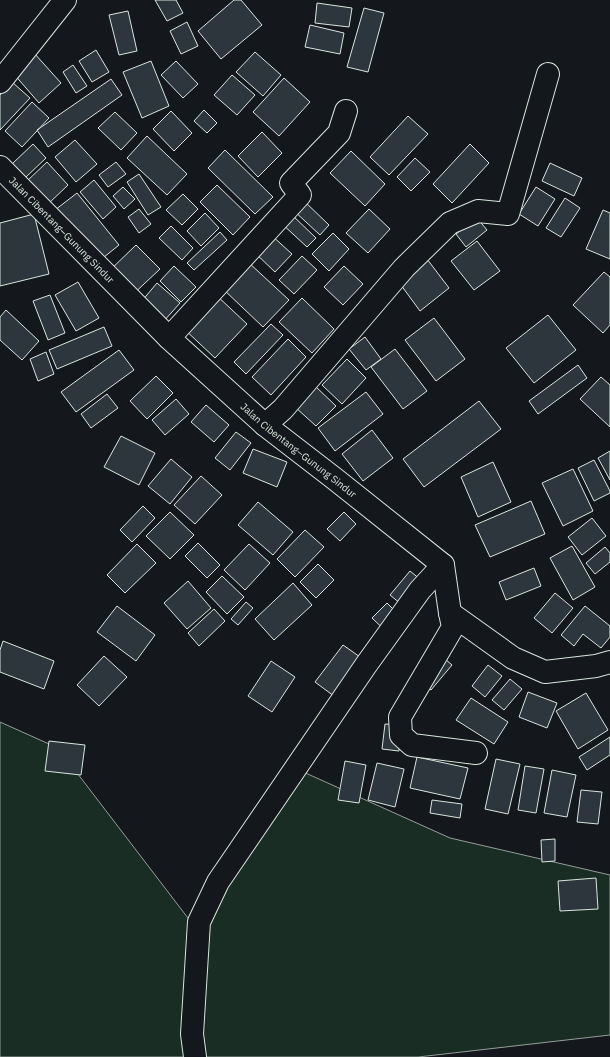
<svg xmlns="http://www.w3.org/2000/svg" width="610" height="1057" font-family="'IBM Plex Sans',sans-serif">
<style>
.green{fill:#1a2d24;stroke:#939e99}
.building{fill:#2c363c;stroke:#d8e6dc}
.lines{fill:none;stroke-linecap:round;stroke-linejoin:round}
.minor-casing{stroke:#d8e6dc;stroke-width:24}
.tertiary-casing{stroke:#d8e6dc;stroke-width:24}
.minor{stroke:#14181c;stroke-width:22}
.tertiary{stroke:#14181c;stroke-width:22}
.labels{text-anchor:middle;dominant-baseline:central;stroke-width:3;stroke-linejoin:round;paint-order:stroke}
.street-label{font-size:10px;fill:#d8e6dc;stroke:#14181c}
</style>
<rect width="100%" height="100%" fill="#14181c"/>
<path class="green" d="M0,722l58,26 133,174 99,-156 160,72 160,37v160l-192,22h-418z"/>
<path class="building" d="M155,0h21l7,13 -16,8z
M234,0h7l21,25 -41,34 -23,-28z
M317,3l35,5 -3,19 -34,-4z
M364,8l20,5 -16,59 -21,-5z
M128,11l9,40 -18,4 -10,-40z
M187,22l11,24 -17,8 -11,-23z
M310,25l34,8 -4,21 -35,-7z
M96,50l13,22 -17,10 -13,-21z
M255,52l26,23 -18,21 -27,-24z
M34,53l27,30 -22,20 -26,-30z
M151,61l18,45 -27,12 -19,-46z
M176,61l22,23 -15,14 -22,-23z
M73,65l14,21 -11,7 -13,-21z
M232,75l23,20 -18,20 -23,-20z
M284,78l26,24 -31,34 -26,-24z
M111,79l11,16 -74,52 -11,-17z
M12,82l18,16 -30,32v-35z
M32,102l17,16 -27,29 -17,-16z
M204,110l13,13 -10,10 -13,-12z
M171,111l21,22 -18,18 -21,-22z
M115,112l22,21 -16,17 -23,-22z
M408,116l20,18 -39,41 -19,-18z
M262,132l20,21 -24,24 -20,-21z
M147,136l40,38 -20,21 -40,-37z
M75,140l22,24 -21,18 -21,-25z
M33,144l13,14 -21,20 -13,-14z
M470,144l19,19 -37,40 -19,-19z
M225,150l48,47 -18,17 -47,-46z
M351,151l34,33 -20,22 -35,-33z
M415,158l15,14 -19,19 -14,-14z
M47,162l21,23 -21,20 -21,-23z
M116,162l10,12 -18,13 -9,-12z
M550,163l32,15 -8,18 -32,-15z
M139,174l22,33 -13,8 -21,-33z
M94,180l22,27 -13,12 -23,-27z
M217,185l33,32 -17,18 -33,-33z
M123,187l12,12 -11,10 -11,-13z
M536,187l19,12 -17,27 -19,-12z
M77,193l42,52 -21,17 -43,-52z
M183,194l15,15 -16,16 -16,-15z
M565,198l15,10 -19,29 -15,-9z
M302,199l27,26 -9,10 -28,-26z
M139,209l12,15 -12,9 -11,-16z
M369,209l21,20 -22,24 -22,-20z
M603,210l7,3v46l-24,-10z
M289,212l27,26 -9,9 -27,-25z
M205,213l14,15 -18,18 -14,-15z
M34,214l15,60 -49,12v-63z
M477,218l10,12 -21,17 -10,-13z
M171,226l22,22 -11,12 -23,-22z
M220,232l7,8 -33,30 -7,-7z
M333,233l16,16 -20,22 -17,-17z
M270,234l22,20 -17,18 -22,-21z
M477,241l23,30 -26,19 -23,-29z
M136,245l24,24 -32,30 -23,-24z
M302,256l15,14 -23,24 -15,-14z
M427,259l22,29 -29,23 -22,-30z
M248,262l41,38 -26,27 -41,-39z
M174,266l22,21 -15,15 -21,-21z
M344,266l19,18 -20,21 -19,-18z
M604,272l6,5v48l-7,8 -30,-28z
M78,282l21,36 -23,13 -21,-36z
M157,283l23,20 -17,19 -22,-20z
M214,293l33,31 -32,34 -33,-31z
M50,295l15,38 -17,7 -15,-39z
M302,298l32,31 -22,24 -33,-31z
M6,310l33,31 -17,19 -22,-20v-23z
M548,315l28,35 -42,33 -28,-35z
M434,318l31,41 -29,22 -31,-41z
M271,324l12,11 -37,39 -12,-12z
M104,327l8,19 -55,23 -8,-19z
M365,337l16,22 -15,11 -17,-21z
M288,339l18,18 -35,38 -19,-18z
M395,349l32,42 -24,18 -32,-42z
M119,350l15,20 -58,42 -15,-20z
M46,352l8,22 -16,7 -8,-22z
M347,359l19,19 -24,26 -20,-19z
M578,365l9,13 -49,36 -9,-13z
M156,376l17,17 -26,26 -17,-18z
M601,377l9,8v42l-30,-28z
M315,386l21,20 -20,20 -21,-19z
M366,392l17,22 -48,37 -17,-23z
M107,394l11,14 -27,20 -10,-14z
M176,399l13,15 -24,21 -13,-15z
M479,401l22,28 -77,58 -21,-28z
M206,405l23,20 -15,17 -23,-20z
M372,430l21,28 -30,23 -21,-27z
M236,432l15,11 -21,27 -15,-12z
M121,436l34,17 -16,32 -35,-18z
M253,449l34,13 -10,25 -34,-14z
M610,451v29l-12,-22z
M171,459l21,18 -22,27 -22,-18z
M594,460l16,31v2l-16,8 -16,-33z
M493,462l18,40 -33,15 -17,-40z
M573,469l20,42 -30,15 -21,-43z
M201,476l21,19 -27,29 -21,-19z
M531,501l14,33 -55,23 -15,-32z
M258,502l35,30 -20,23 -35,-30z
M143,506l12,12 -23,24 -12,-12z
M170,512l24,23 -24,24 -24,-23z
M344,512l12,12 -16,17 -13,-12z
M592,518l14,18 -24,19 -14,-18z
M305,530l19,17 -29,30 -18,-18z
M198,543l22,22 -13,13 -22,-22z
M137,544l19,19 -31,30 -18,-18z
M249,544l21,19 -25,27 -21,-20z
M572,546l23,41 -22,13 -23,-42z
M605,547l5,6v9l-15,12 -9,-11z
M318,564l16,16 -18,18 -16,-16z
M534,568l7,18 -35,14 -7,-18z
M410,571l22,18 -20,24 -22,-18z
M222,576l22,21 -17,17 -21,-22z
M188,581l23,27 -24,21 -23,-26z
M293,583l19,22 -38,35 -19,-21z
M555,593l18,15 -21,25 -18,-15z
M246,602l7,6 -15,17 -7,-6z
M387,603l18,18 -14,15 -19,-18z
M117,606l38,29 -19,26 -39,-29z
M585,606l25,20v11l-9,11 -18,-14 -9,12 -13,-11z
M214,609l11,12 -26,25 -11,-13z
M3,641l51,20 -10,28 -44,-17v-22z
M343,645l27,19 -28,38 -27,-20z
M437,652l15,13 -21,25 -14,-13z
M104,656l23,21 -28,29 -22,-21z
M271,661l24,16 -23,35 -24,-16z
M488,665l14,11 -17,21 -13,-11z
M510,679l12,10 -18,21 -12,-10z
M528,692l29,11 -10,25 -28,-11z
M586,693l22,37 -30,19 -22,-38z
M471,698l37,24 -14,22 -38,-24z
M385,724l16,1 -2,26 -17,-2z
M610,737v18l-23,15 -8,-13z
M49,741l36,4 -4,30 -36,-4z
M417,757l51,11 -8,31 -50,-11z
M496,759l24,5 -12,50 -23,-5z
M345,761l21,4 -7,38 -21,-3z
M377,763l27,6 -9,38 -27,-7z
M525,766l19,3 -8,44 -18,-3z
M552,770l24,5 -9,42 -23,-4z
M581,790l21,2 -4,32 -21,-2z
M432,800l30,4 -2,14 -30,-5z
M555,839v22l-13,1 -1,-22z
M596,878l2,31 -38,2 -2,-30z"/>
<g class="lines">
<g class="minor-casing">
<path id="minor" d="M0,82l65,-82
M169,338l131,-143 -9,-12 48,-50 7,-22
M265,425l18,-16 121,-141 46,-45 28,-12 30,3 40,-140
M450,613l3,14 -53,90 1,18 11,10 64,8
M195,1057l-3,-23 7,-112 19,-40 148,-217 54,-75 23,-25"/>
</g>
<g class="tertiary-casing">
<g id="tertiary">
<path id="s1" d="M0,167l169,171 96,87 70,54 108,86 7,48 63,45 32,14 51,-6 14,-4"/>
</g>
</g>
<use href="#minor" class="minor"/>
<use href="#tertiary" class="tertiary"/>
</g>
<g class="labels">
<g class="street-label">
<text stroke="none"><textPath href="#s1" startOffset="88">Jalan Cibentang–Gunung Sindur</textPath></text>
<text stroke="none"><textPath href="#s1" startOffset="412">Jalan Cibentang–Gunung Sindur</textPath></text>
</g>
</g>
</svg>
